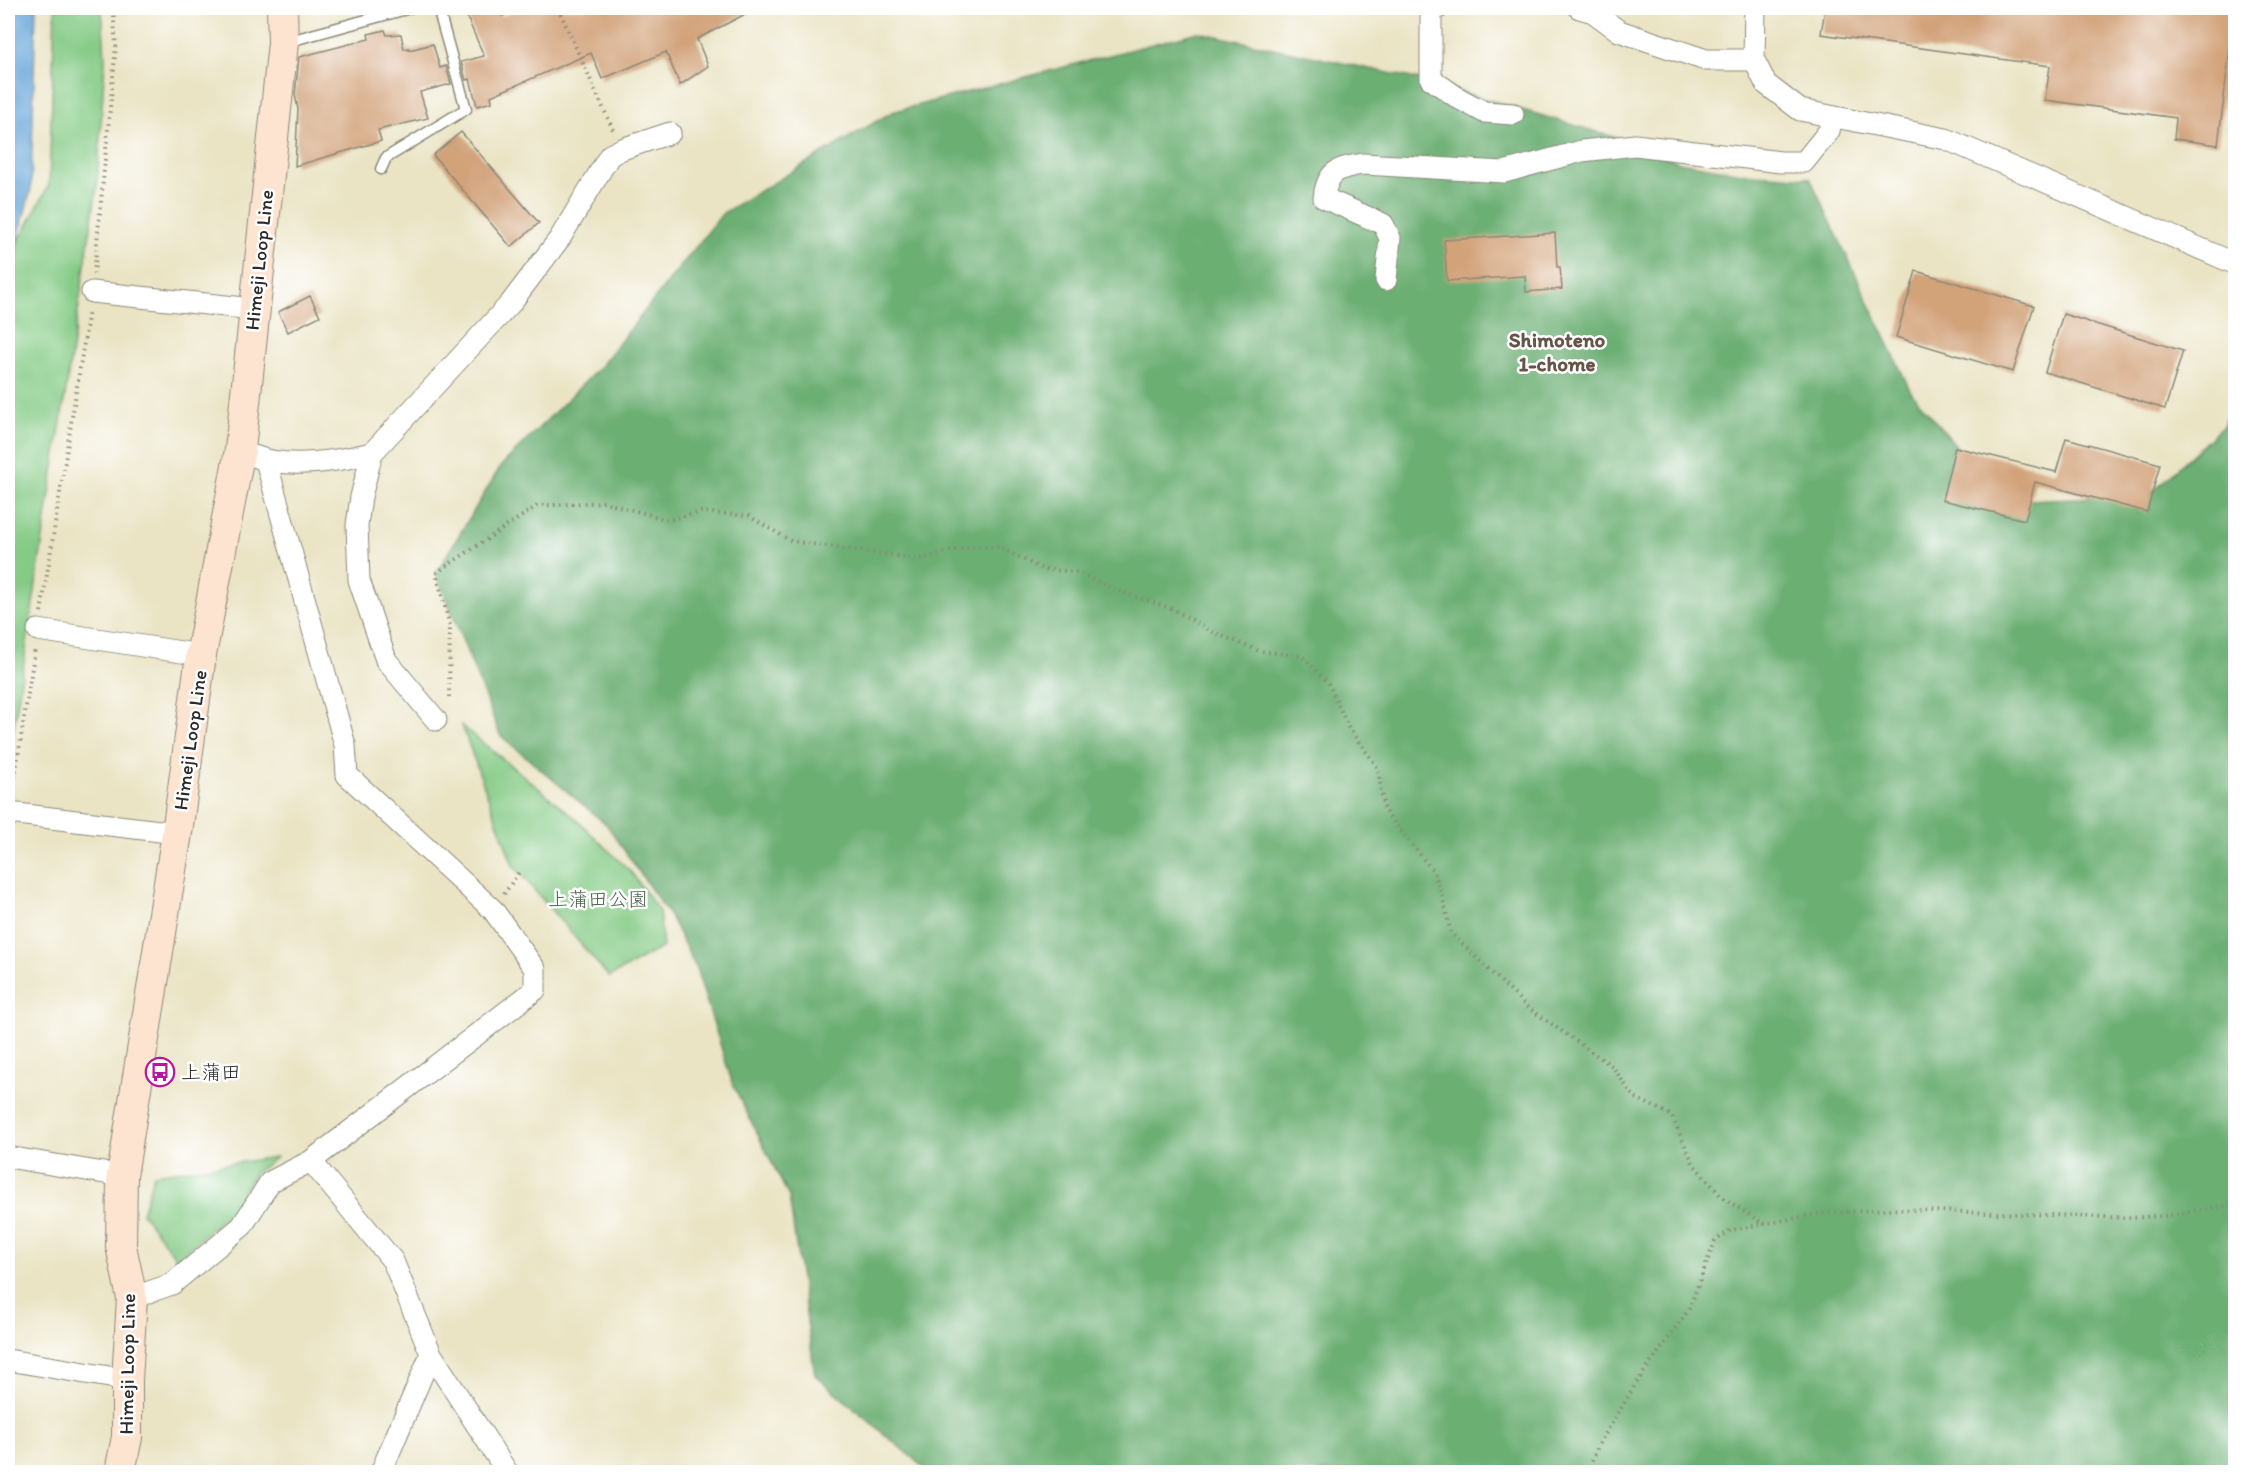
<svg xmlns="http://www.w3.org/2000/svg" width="2243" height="1480" font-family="Itim,'Klee One',sans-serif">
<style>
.green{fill:#85cb86;stroke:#587b58;stroke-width:1.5}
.forest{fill:#6caf73;stroke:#4c6d4f;stroke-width:1.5}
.water{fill:#65a4d8;stroke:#486882;stroke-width:1.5}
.building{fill:#d2a279}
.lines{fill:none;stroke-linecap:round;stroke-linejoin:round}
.lane-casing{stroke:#8a8878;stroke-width:13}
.street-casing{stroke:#8a8878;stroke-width:23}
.secondary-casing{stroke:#8a8878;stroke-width:32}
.path{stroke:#8a8878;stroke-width:4;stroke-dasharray:1.5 4.5;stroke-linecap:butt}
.lane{stroke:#fff;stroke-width:10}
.street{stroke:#fff;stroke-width:21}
.secondary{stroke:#fde4d1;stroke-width:30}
.labels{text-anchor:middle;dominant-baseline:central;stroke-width:5;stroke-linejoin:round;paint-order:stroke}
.street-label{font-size:20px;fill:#2b2b2b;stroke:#fff}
.park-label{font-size:20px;fill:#4a634b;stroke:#fff}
.poi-label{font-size:20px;fill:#2b2b2b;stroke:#fff;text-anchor:start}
.neighbourhood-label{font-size:21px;font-weight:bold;fill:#655546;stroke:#fff}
</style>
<rect width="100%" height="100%" fill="#fff"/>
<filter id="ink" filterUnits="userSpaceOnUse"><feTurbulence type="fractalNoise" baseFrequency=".0167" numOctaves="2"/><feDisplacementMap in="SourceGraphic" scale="12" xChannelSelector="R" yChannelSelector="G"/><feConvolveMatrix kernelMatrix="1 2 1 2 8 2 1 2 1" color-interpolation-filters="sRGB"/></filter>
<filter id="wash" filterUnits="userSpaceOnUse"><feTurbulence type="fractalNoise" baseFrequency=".008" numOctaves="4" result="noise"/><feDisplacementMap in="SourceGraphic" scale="24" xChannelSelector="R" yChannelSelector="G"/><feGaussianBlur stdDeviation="1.35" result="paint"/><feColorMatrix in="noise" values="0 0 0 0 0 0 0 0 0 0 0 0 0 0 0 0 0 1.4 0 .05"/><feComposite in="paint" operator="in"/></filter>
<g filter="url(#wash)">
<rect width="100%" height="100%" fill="#eae4c5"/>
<path class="green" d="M55,8h47l3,51 -8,128 -89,579v-426l9,-96 32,-59z
M462,726l111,90 58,56 28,39 4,36 -54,30 -96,-112z
M277,1157l-22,16 -26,40 -52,46 -35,-46 12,-39z"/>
<path class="forest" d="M1198,32l223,48 193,57 65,25 63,11 68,5 101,214 91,109 147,-6 74,-69 12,-33v1079h-1306l-114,-97 -26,-178 -56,-112 -37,-117 -25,-50 -64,-93 -107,-90 -64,-162 65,-107 99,-99 123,-154 169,-101z"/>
<path class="water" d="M8,8h28l-5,181 -17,65 -6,39z"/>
<g id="blocks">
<path class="building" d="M463,8h36l3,8 21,-8h234l-60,31 11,27 -28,19 -14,-33 -64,27 -11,-26 -100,43 1,6 -15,4 -7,-27 -4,1 -5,-18 23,-6z
M1825,8h410l-17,137 -44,-6 2,-21 -131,-18 5,-34 -229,-32z
M385,30l2,5 14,-1 3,15 5,-1v2l24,-6 7,24 6,-2 5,18 -31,8 8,26 -50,12 3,11 -86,25 3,-57 -3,-14 4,-38 70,-18 -1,-5z
M461,132l78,91 -28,24 -78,-92z
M1555,233l2,34h3l2,22 -36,3 -1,-16 -78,5 -3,-41z
M1916,271l118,35 -21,66 -117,-35z
M310,296l10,20 -32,16 -10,-20z
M2063,314l120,37 -18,58 -120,-37z
M2066,438l94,26 -13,48 -112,-30 -10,38 -83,-20 13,-53 101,25z"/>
</g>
</g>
<g filter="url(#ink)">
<use href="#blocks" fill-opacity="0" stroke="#8a8878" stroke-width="1.5"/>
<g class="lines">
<g class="lane-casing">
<path id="lane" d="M286,42l124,-34
M381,169l5,-11 80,-49 -28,-101"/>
</g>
<g class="street-casing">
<path id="street" d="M1438,8l-7,2v69l27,19 26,14 29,2
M1579,8l14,4 26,19 87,29h48
M1755,8l-1,52 12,24 34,26 146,29 290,125
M1386,280l4,-42 -7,-14 -59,-26c3,-28 15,-30 39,-34l141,8 78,-21 53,-6 146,17h23l25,-31 3,-13
M92,292l162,17
M372,453l-11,44 -4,28 2,55 27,80 50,60
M254,456c34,14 84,5 118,-3l138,-149 50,-66 50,-83 12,-6 48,-16
M38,630l163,25
M9,813l168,20
M8,1157l114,19
M311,1161l82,100 38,93 76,118
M132,1298l40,-14 70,-58 28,-44 41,-21 224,-171v-21l-42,-59 -146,-135 -2,-30 -79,-284
M8,1360l119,20
M381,1472l50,-118"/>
</g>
<g class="secondary-casing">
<path id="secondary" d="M120,1472l7,-35v-57l5,-82 -11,-52 1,-70 55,-343 24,-178 39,-205 43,-407 -1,-35"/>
</g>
<path class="path" d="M558,8l56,124
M94,274l22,-228 -3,-38
M41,612l48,-301
M449,697l1,-71 -14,-53 101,-67 67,-4 64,18 33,-8 48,4 42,25 128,18 50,-12h30l43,22 36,3 37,18 58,19 40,23 46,19 43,5 26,26 20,45 30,41 6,42 50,62 9,27 8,34 76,74 85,59 22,31 37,18 23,50 28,32 42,27
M12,795l23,-146
M504,894l15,-22
M1588,1472l10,-26 37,-61 54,-76 26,-68 16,-11 86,-16 68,-5 246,9 33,-2 72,-12"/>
<use href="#lane" class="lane"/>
<use href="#street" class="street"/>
<use href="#secondary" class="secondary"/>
</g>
</g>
<defs>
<g id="bus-ring" transform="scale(1.5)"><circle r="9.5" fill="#fff" stroke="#b5179e" stroke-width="1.5"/><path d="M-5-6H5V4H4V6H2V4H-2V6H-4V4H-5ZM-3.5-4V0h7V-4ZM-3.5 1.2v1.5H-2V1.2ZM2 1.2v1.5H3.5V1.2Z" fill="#b5179e"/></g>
</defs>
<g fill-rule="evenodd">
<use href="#bus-ring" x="160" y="1072"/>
</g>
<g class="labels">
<g class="street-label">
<text transform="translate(259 260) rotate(-84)">Himeji Loop Line</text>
<text transform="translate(190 740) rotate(-82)">Himeji Loop Line</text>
<text transform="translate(127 1364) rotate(-89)">Himeji Loop Line</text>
</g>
<g class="park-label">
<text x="598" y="899">上蒲田公園</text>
</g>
<g class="poi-label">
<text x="181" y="1072">上蒲田</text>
</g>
<g class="neighbourhood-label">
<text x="1557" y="339">Shimoteno<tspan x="1557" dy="24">1-chome</tspan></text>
</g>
</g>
<rect width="2243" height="1480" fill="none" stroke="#fff" stroke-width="30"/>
</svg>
